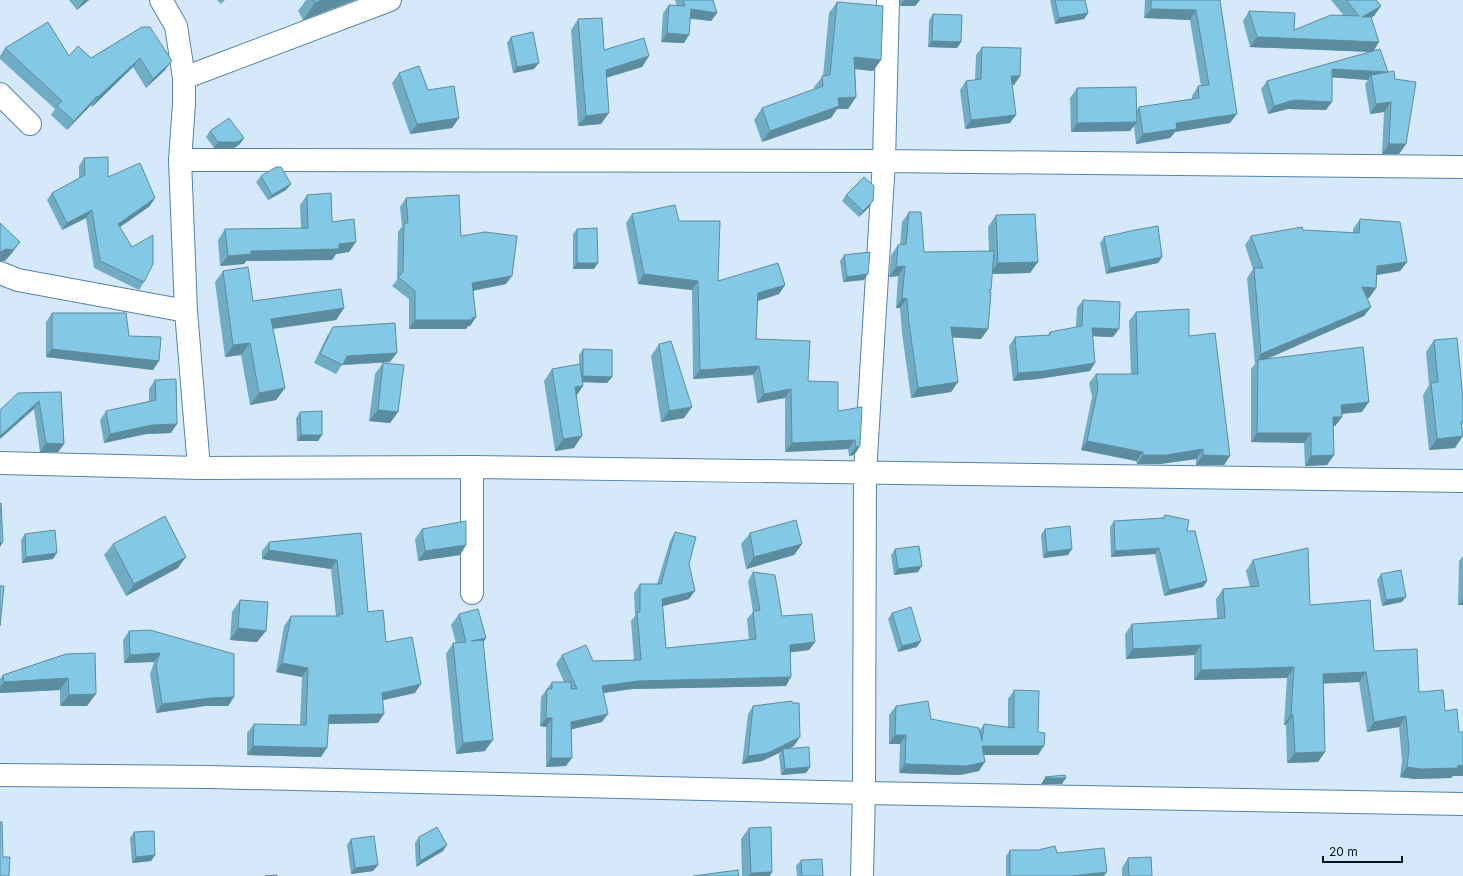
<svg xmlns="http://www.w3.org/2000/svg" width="1463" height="876" font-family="Inter,sans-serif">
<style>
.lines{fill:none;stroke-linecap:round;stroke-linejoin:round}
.minor-casing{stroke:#5482ab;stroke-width:24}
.minor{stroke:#fff;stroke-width:22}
.wall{fill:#71acc5}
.shaded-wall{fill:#5c8ca0}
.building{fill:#83c8e5;stroke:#5c8ca0}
</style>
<rect width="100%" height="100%" fill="#d6e9fb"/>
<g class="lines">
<g class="minor-casing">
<path id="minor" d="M161,0l15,26 8,52v26l-4,56 6,151 13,157
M184,78l206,-78
M0,94l30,30
M180,160l704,1 579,6
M0,273l18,7 168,31
M0,463l199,5 273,-1 991,14
M472,467v126
M0,775l209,2 655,16 599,11
M862,876l2,-83 1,-320 19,-312 4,-161"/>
</g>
<use href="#minor" class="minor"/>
</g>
<path class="wall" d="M69,0h20l-12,10z
M217,0h8l-4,4z
M306,0h49l-52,20 -5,-9z
M675,0h38l4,13 -6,8 -21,-3 -6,25 -23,-1 2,-29 6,-8 8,1z
M900,0h20l-5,6h-15z
M1050,0h35l3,13 -4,6 -29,5z
M1145,0h75l10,123 -55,9 -5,6 -34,6 -2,-18 -4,5 -59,1 -1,-34 7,-10 60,22 2,-3 53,-8v-3l6,-10h3l-11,-66 -46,-2z
M1331,0h45l-2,16 -3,1 3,34 32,93 -7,10h-17l2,-42 -14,2 -5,-30 3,-4 -36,-3 -6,33 -38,-1 -20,5 -7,-25 6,-8 102,-29 -119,-5 -7,-26 6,-10 45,19 50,-14z
M837,2l44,58 -8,11 -18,-2 1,28 -8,12h-11l-6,9 -69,24 -8,-22 8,-12 52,-18v-3l9,-11 6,-63z
M933,14l28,28 -4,6 -29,-1 1,-27z
M578,19l26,31 45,6 -7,11 -36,11 -5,46 -23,2 -7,-96z
M142,27l23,43 -19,18 -13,-21 -41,40 -1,-2 -24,25 -16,-15 4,-6 -55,-50v-3l5,-8 64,8 22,2z
M511,37l23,32 -21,4 -6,-30z
M982,47l38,29 -6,9h-2l-2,38 -45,6 -5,-39 6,-9 9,-1 1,-25z
M399,73l29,17 31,28 -7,10 -42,6 -18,-51z
M210,131l30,13 -6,4h-20l-8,-11z
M84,158l24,19 42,29 -30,21 24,55 -5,8 -45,-22 -8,-50 -24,12 -15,-30 5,-7 27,-15v-12z
M261,176l30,8 -5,6 -18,10 -12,-18z
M307,195l25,27 17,30 -13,2 -4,6 -86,1 -2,3 -24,2 -2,-26 7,-11 76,-1 -1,-23z
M846,195l23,12 -10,10 -17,-16z
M406,198l55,38 45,48 -33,7 3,26 -6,9h-2l-2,3h-57v-30l-17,-13 5,-6 1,-48 4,-6 -2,-19z
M909,212l15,40 65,-1 -1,-24 8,-12 34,58 -38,1 -3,18 -1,37 -7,10 -29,-2 6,45 -7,10 -40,6 -9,-65 -2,-25h-4l2,-32 -9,1 2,-22 7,-10h2l2,-23z
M632,214l47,7 39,60 67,4 -6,9 -21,7 -2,38 52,42 30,30 22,35 -6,9 -5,1 -1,-7 -63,3v-54l-28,5 -4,-28 -60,4 -1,-89 -54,-6 -12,-61z
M1360,219l47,43 -7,9 -23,4 -1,13 -7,10 -2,-1 4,10 -7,9 -97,42 95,54 -20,2v3l-7,9h-2l1,29 -7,10 -22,1 -1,-23 -53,-1v-73l4,-5 -8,-86 6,-9 -8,-24 6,-9 52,-6 50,3v-4z
M577,229l17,40h-21v-35z
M1104,237l58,20 -4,6 -52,11 -6,-31z
M844,255l20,25 -21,2 -3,-21z
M223,271l30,30 91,7 -8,12 -63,9 12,59 -9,12 -26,5 -9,-50 -16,2 -10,-75z
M1083,300l30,37 -20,-1 -3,35 -52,8 -25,2 -4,-35 6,-9 33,-2 2,-3 26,-5 1,-19z
M1136,312l53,24 41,120 -6,9h-28v-6l-36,5h-23l-1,-3 -55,-11 11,-53 -3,-14 7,-9h35l-2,-53z
M52,313l77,23 24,34 -107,-13v-35z
M333,327l57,35 -48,3 -6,9 -22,-11 13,-27z
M1434,340l29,59v25l-1,1 -7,23 -26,2 -6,-55 6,-10 -3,-33z
M659,344l25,74 -23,4 -10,-66z
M583,349l29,28 -5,6 -24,-1v4l-7,10 -2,52 -19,3 -11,-70 8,-12 27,-4v-10z
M383,363l15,49 -8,11 -21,-2 6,-47z
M155,380l16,53 -25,1 -42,9 -4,-23 6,-9 43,-10v-12z
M61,392l3,52 -6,8h-18l-6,-43 -34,1z
M300,412l22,23 -4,6h-21l-1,-23z
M1165,515l22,16 20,50 -4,6 -39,9 -9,-42 -44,3 -1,-30 4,-6 48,-3z
M422,529l44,16 -6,10 -42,6 -3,-22z
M1045,529l23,26 -25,3 -2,-23z
M675,532l14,32v35l-26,7 3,42 83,-8 -2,-21 6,-7 -5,-31 5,-9 29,44 33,26 -6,8 -18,2 -5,34 -154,3 -29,4 -1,29 -31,7 -5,37 -20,1v-40l-6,-1 1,-29 11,-15h12l-8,-18 6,-9 31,6 41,-1 -3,-39 4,-5 -1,-23 6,-9h17l13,-43z
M361,533l7,79 47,81 -33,7 -4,23 -50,1 -7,33 -74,-2v-22l7,-9 46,1 2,-48 -26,-5 8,-46 7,-10h45l-5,-47 -69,-10v-8l7,-9z
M750,533l52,11 -8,11 -48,14 -5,-25z
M25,534l28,25 -31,4 -1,-23z
M113,544l65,24 -52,28 -22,-41z
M895,549l23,23 -24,3 -3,-20z
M1463,556v49h-5l1,-44z
M1253,560l57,45 64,46 45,41 26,19 8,65 -2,2 -37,1 -14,-2 2,-16 -3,-34 -32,5 -8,-50 -35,1 1,69 -7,10 -31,1 -1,-38h-2l3,-47 -93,2v-25l-68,4 -1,-25 7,-10 85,-5 -1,-20 7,-10 27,-2 -4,-16z
M1381,574l21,28 -20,4 -5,-26z
M240,600l17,42 -27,-2 2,-28z
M892,613l25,34 -19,5 -10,-33z
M459,614l24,29 2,108 -29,3 -10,-100 7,-11h3l-5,-18z
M129,631l105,66 -6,9h-23l-49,7 -6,-39 4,-12 -30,1 -1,-23z
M66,654l21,52h-27v-16l-60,3v-14l3,-4z
M1014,690l24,65h-54l-5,16 -19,4 -61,-2 1,-29h-11v-29l7,-9 35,13 49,11 4,-6 24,4v-29z
M753,706l41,40 -6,3 22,18 -4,6 -25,2 -2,-20 2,-3 -19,9 -20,3 6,-50z
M749,828l21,48h-28l-1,-37z
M134,832l21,23 -4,6 -19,2 -2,-25z
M419,837l24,14 -27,16 -1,-24z
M351,839l27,26 -5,6 -22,3 -4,-29z
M1010,850l47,3 47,23h-98v-20z
M1128,858l24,18h-30v-8z
M801,860l22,16h-26l-1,-10z"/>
<path class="shaded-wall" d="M84,0h5l-12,10z
M322,0h33l-52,20 12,-17z
M904,0h16l-5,6h-15z
M1381,6l-7,10 -19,10 7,-9z
M691,9l26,4 -6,8 -26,-3z
M1151,9l45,1 -6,10 -46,-2z
M1088,13l-4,6 -29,5 4,-6z
M667,33l22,2 -5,8 -23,-1z
M1257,37l122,5 -6,10 -123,-5z
M932,41l29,1 -4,6 -29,-1z
M649,56l-7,11 -44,13 8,-10z
M854,57l27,3 -8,11 -27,-3z
M140,58l-7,9 -41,40 6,-10z
M172,61l-7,9 -19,18 7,-9z
M539,63l-5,6 -21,4 4,-6z
M1332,69l56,3 -17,3 -3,5 -42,-3z
M1011,76h9l-6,9 -9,-1z
M97,96l-6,9 -24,25 7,-9z
M856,97l-8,12h-11l-6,9 -69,24 8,-11 68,-33z
M1294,100l38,2 -6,8 -38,-1 -20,5 6,-8z
M1391,102l-7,10 -14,2 6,-10z
M609,113l-8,11 -23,2 8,-10z
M1237,114l-7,9 -55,9 -5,6 -34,6 7,-10 33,-11z
M1016,115l-6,8 -45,6 6,-9z
M459,118l-7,10 -42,6 7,-10z
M1137,122l-7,9 -59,1 6,-9z
M244,138l-4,6 -6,4h-20l4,-6z
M1389,144h17l-7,10h-17z
M291,184l-5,6 -18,10 4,-5z
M155,198l-5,8 -37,26 5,-8z
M873,201l-4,6 -10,10 4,-6z
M92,210l-6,8 -24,12 5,-7z
M20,242l-8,11 -7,8h-5v-9z
M356,242l-7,10 -13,2 -4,6 -86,1 -2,3 -24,2 8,-10 23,-5 88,-7z
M1162,257l-4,6 -52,11 4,-6z
M1038,262l-8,11 -40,1 8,-11z
M1407,262l-7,9 -29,5 6,-10z
M577,263h21l-4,6h-21z
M905,266l-7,10 -9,1 7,-10z
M644,274l54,7 -6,9 -54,-6z
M868,274l-4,6 -21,2 4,-5z
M512,276l-6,8 -40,8 6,-9z
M785,285l-6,9 -28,9 7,-10z
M1362,287l14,1 -7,10 -14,-1z
M902,298l5,1 -7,9h-4z
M1371,307l-7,9 -106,47v-3l-3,4 6,-10z
M344,308l-8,12 -73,10 8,-11z
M476,317l-6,9h-2l-2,3h-57l6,-9z
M951,327l37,2 -7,10 -37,-2z
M1092,328l27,1 -6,8 -27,-1z
M250,343l-9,12 -16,2 8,-12z
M52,349l107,12 -6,9 -107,-13z
M397,353l-7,9 -48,3 5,-9z
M1095,363l-5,8 -52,8 -25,2 5,-8z
M759,366l-6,9 -60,4 7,-9z
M583,376l29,1 -5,6 -28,-1z
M958,382l-7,10 -40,6 7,-10z
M583,386l-8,12v-11z
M285,388l-9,12 -26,5 9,-12z
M791,389l-6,9 -28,5 7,-9z
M39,401l-5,8 -34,30v-3z
M1369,402l-7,10 -27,2 6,-9z
M692,407l-8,11 -23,4 8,-11z
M378,410l20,2 -8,11 -21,-2z
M1333,417h9l-7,9 -9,1z
M177,424l-6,9 -25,1 -42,9 6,-9 42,-9z
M1257,433h54l-7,10 -53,-1z
M301,435h21l-4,6h-21z
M582,436l-8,12 -19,3 8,-12z
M1463,436l-8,12 -26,2 8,-11z
M855,440l-7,9 -63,3 7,-9z
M1087,441l56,11 -7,9 -55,-11z
M46,443l18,1 -6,8h-18z
M860,446l-6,9 -5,1 7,-9z
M1203,449l-7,10 -36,5h-23l6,-9z
M1203,455l27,1 -6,9h-28z
M1334,455l-7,10 -22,1 6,-10z
M3,542l-3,5v-4z
M802,544l-8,11 -48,14 8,-12z
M466,545l-6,10 -42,6 7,-10z
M1159,548l-4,6 -44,3 4,-6z
M1072,549l-4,6 -25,3 4,-6z
M269,550l68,10 -6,9 -69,-10z
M57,553l-4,6 -31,4 4,-6z
M186,557l-8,11 -52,28 8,-12z
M922,566l-4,6 -24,3 4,-6z
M1207,581l-4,6 -39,9 5,-6z
M695,591l-6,8 -33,9 6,-9z
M1406,597l-4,5 -20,4 4,-6z
M1463,599v6h-5z
M238,628l28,3 -9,11 -27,-2z
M486,638l-7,11 -8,-8z
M921,641l-4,6 -19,5 4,-6z
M815,642l-6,8 -24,3 5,-8z
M1201,645l-7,10 -68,4 7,-10z
M160,653l-6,9 -30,1 6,-8z
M282,663l26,5 -6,9 -26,-5z
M1294,667l-7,11 -93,2 7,-10z
M1366,672l-7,10 -43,2 7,-10z
M791,677l-5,9 -154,3 -36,5 6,-8 36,-5z
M68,678l-8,12 -60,3v-6l4,-5z
M421,684l-6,9 -40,9 7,-9z
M96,694l-9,12h-27l9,-11z
M234,697l-6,9h-23l-49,7 6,-9 49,-6z
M384,714l-6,9 -56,1 7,-9z
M608,714l-6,8 -37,9 6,-9z
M1291,714l2,1 -7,10h-2z
M1406,716l-7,11 -32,5 7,-10z
M546,718h6l-6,9 -6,-1z
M895,735h11l-6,9h-11z
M800,737l-6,9 -11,5v-2l-2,3 -19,9 -20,3 6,-8z
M493,740l-8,11 -29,3 7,-11z
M253,746l74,2 -6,9 -74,-2z
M982,746h62l-6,9h-62z
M1325,752l-7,10 -31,1 8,-10z
M551,758h21l-6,8 -20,1z
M985,762l-6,9 -19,4 -61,-2 6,-9z
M1458,765l5,1v10h-10l-2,2 -37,1 -14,-2 7,-10z
M810,767l-4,6 -25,2 4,-6z
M1045,778h21l-4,6h-21z
M447,845l-4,6 -27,16 4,-6z
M155,855l-4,6 -19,2 4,-6z
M378,865l-5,6 -22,3 4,-6z
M772,872l-2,4h-22l3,-3z
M1107,872l-3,4h-33z"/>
<path class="building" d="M313,0h9l-7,3z
M683,0h30l4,13 -26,-4 -2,26 -22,-2 2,-28 16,1z
M1055,0h30l3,13 -29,5z
M1151,0h69l17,114 -61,9 1,6 -34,5 -4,-27 60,-9 -1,-12 11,-1 -13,-75 -45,-1z
M1346,0h30l5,6 -19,11h9l8,25 -122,-5 -8,-26 46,2 -1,17 37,-15 28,1z
M837,2l46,4 -2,54 -27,-3 2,40 -18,1 1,8 -69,25 -8,-23 61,-22 -1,-10 8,-1z
M933,14l29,1 -1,27 -29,-1z
M602,18l2,32 40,-12 5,18 -43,14 3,43 -23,3 -8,-97z
M48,22l21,34 9,-10 13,12 51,-31h8l22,34 -19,18 -13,-21 -42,39 -1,-1 -23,25 -17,-15 5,-5 -57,-53z
M533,32l6,31 -22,4 -6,-30z
M982,47l39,1 -1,28h-9l5,39 -45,5 -5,-39 15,-2z
M1380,49l8,23 -56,-3v33l-38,-2 -20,6 -7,-25z
M419,66l9,24 26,-4 5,32 -42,6 -18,-51z
M1394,71l1,8 21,3 -10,62h-17l2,-42 -15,2 -5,-29z
M1136,87l1,35 -60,1v-35z
M229,118l15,20 -6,4h-20l-8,-11z
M108,157v20l32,-14 15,35 -37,26 14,23 21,-12v29l-9,18 -44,-21 -8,-51 -25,13 -15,-30 33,-18 -1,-17z
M276,167h5l10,17 -19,11 -11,-19z
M864,177l10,9 -1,15 -10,10 -17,-16z
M331,193l1,29 22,-3 2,23 -17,2v5l-88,2v3l-23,2 -3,-27 83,-1 -1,-33z
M459,195l2,41 24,-4 32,4 -5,40 -40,7 4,34 -4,1v2h-57v-29l-17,-14 5,-5 1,-49h4l-2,-25z
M675,205l4,16h41l-2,60 60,-18 7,22 -27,8 -2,46 54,2 -2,40 30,1v29l24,-4 -2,39 -4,1 -1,-7 -63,3 -1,-54 -27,5 -5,-28 -59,4 -2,-89 -54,-7 -12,-60z
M909,212h12l3,40 70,-1 -3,39h-2v2h2l-3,37 -37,-2 7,55 -40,6 -9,-65 -2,-24 -5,-1 3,-32 -9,1 2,-22 8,-1z
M1035,214l3,48 -40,1 -2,-48z
M1360,219l40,3 7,40 -30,4 -1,22 -14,-1 9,20 -110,47 -7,-86h9l-12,-32 51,-9 1,3 56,3z
M0,223l20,19 -7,8 -7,-1 -6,3z
M1158,226l4,31 -52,11 -6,-31 31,-7z
M597,228l1,35h-21v-34z
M870,252l-2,22 -21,3 -3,-22z
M248,267l5,34 88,-12 3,19 -73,11 14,69 -26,5 -9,-50 -17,2 -10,-74z
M1083,300l37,2 -1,27 -27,-1 3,35 -51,8 -26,2 -3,-36 35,-2v-3l32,-6z
M1189,309v27l26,-3 15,123 -27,-1v-6l-37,6h-23v-3l-56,-11 11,-53 -2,-14h42l-2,-62z
M52,313h74l3,23 32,1 -2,24 -107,-12z
M395,323l2,30 -50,3 -4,9 -23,-11 13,-27z
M1457,338l6,61v22l-2,1 2,14 -26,3 -6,-56 7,-1 -4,-42z
M671,341l21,66 -23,4 -10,-67z
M1363,347l6,55 -28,3 1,12h-9l1,38 -23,1v-23h-54l1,-73z
M583,349l29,1v27l-29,-1z
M383,363l21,2 -6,47 -20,-2z
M580,364l3,22 -8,1 7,49 -19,3 -11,-70z
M176,379l1,45 -25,1 -42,9 -4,-23 50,-11 -1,-20z
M61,392l3,52 -18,-1 -7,-42 -39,35v-26l18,-17z
M322,411v24h-21l-1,-23z
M0,503h1l2,39 -3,1z
M1165,515l24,5 -2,11h8l12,50 -38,9 -10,-42 -44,3 -1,-30 50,-3z
M165,516l21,41 -52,27 -21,-40z
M796,520l6,24 -48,13 -4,-24z
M466,521v24l-41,6 -3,-22z
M1070,526l2,23 -25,3 -2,-23z
M55,530l2,23 -31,4 -1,-23z
M675,532l21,5 -7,27 6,27 -33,8 4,49 90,-9 -3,-28 7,-1 -7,-38 22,3 7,41 30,-2 3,28 -25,3 1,32 -153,4 -36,5 6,28 -37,8 1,36h-21l1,-40h-6l1,-29h5v-7h19v7h6l-15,-34 24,-10 7,16 48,-1 -4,-48h3v-28h21z
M361,533l7,79 15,-2 3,32 26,-5 9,47 -39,9 2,21 -55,1 -2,33 -74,-2 1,-22 52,1 2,-57 -26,-5 9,-47h48v-2h4l-6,-54 -68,-10v-8z
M919,546l3,20 -24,3 -3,-20z
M1308,548l2,57 60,-5 4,51 43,-2 2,43 24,-2 2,21 12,-2 2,23h4v34l-5,-1v3l-37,1 -14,-2 2,-17 -3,-34 -32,6 -8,-50 -43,2 2,78 -30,1 -2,-38 -2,-1 3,-47 -93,3v-25l-68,4 -1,-25 93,-6 -2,-29 36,-3 -6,-26z
M1401,570l5,27 -20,3 -5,-26z
M0,586h4l-4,40z
M240,600l28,2 -2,29 -28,-3z
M911,607l10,34 -19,5 -10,-33z
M478,609l8,29 -15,3 12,-1 10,100 -30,3 -10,-100 13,-1 -7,-28z
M150,630l84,24v43l-23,1 -49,6 -6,-39 4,-12 -30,2 -1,-24z
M95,653l1,41 -27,1 -1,-17 -64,4 -1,-7 63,-21z
M1014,690l25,1 -1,41 7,1 -1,13h-62l3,16 -19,4 -61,-2 1,-29h-11l1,-29 32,-5 3,18 48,9 3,13 2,-17 30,4z
M792,701v2h7l1,34 -32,16 -20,3 5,-50z
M809,747l1,20 -25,2 -2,-20z
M1065,775l1,3h-21v-1z
M0,822h2l1,35h7l-1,19h-9z
M437,827l10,18 -27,16 -1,-24z
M771,827l1,45 -21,1 -2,-45z
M154,831l1,24 -19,2 -2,-25z
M374,836l4,29 -23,3 -4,-29z
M1055,846l2,7 47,-5 3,24 -36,4h-61v-26h28z
M1151,857l1,19h-23l-1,-18z
M822,859l1,17h-21l-1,-16z
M738,870l1,6h-46z
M277,875v1h-12z"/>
<path d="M1323 856v6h79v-6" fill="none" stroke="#041525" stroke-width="2"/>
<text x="1329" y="856" font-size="12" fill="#041525" stroke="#d6e9fb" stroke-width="3" paint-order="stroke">20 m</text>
</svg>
